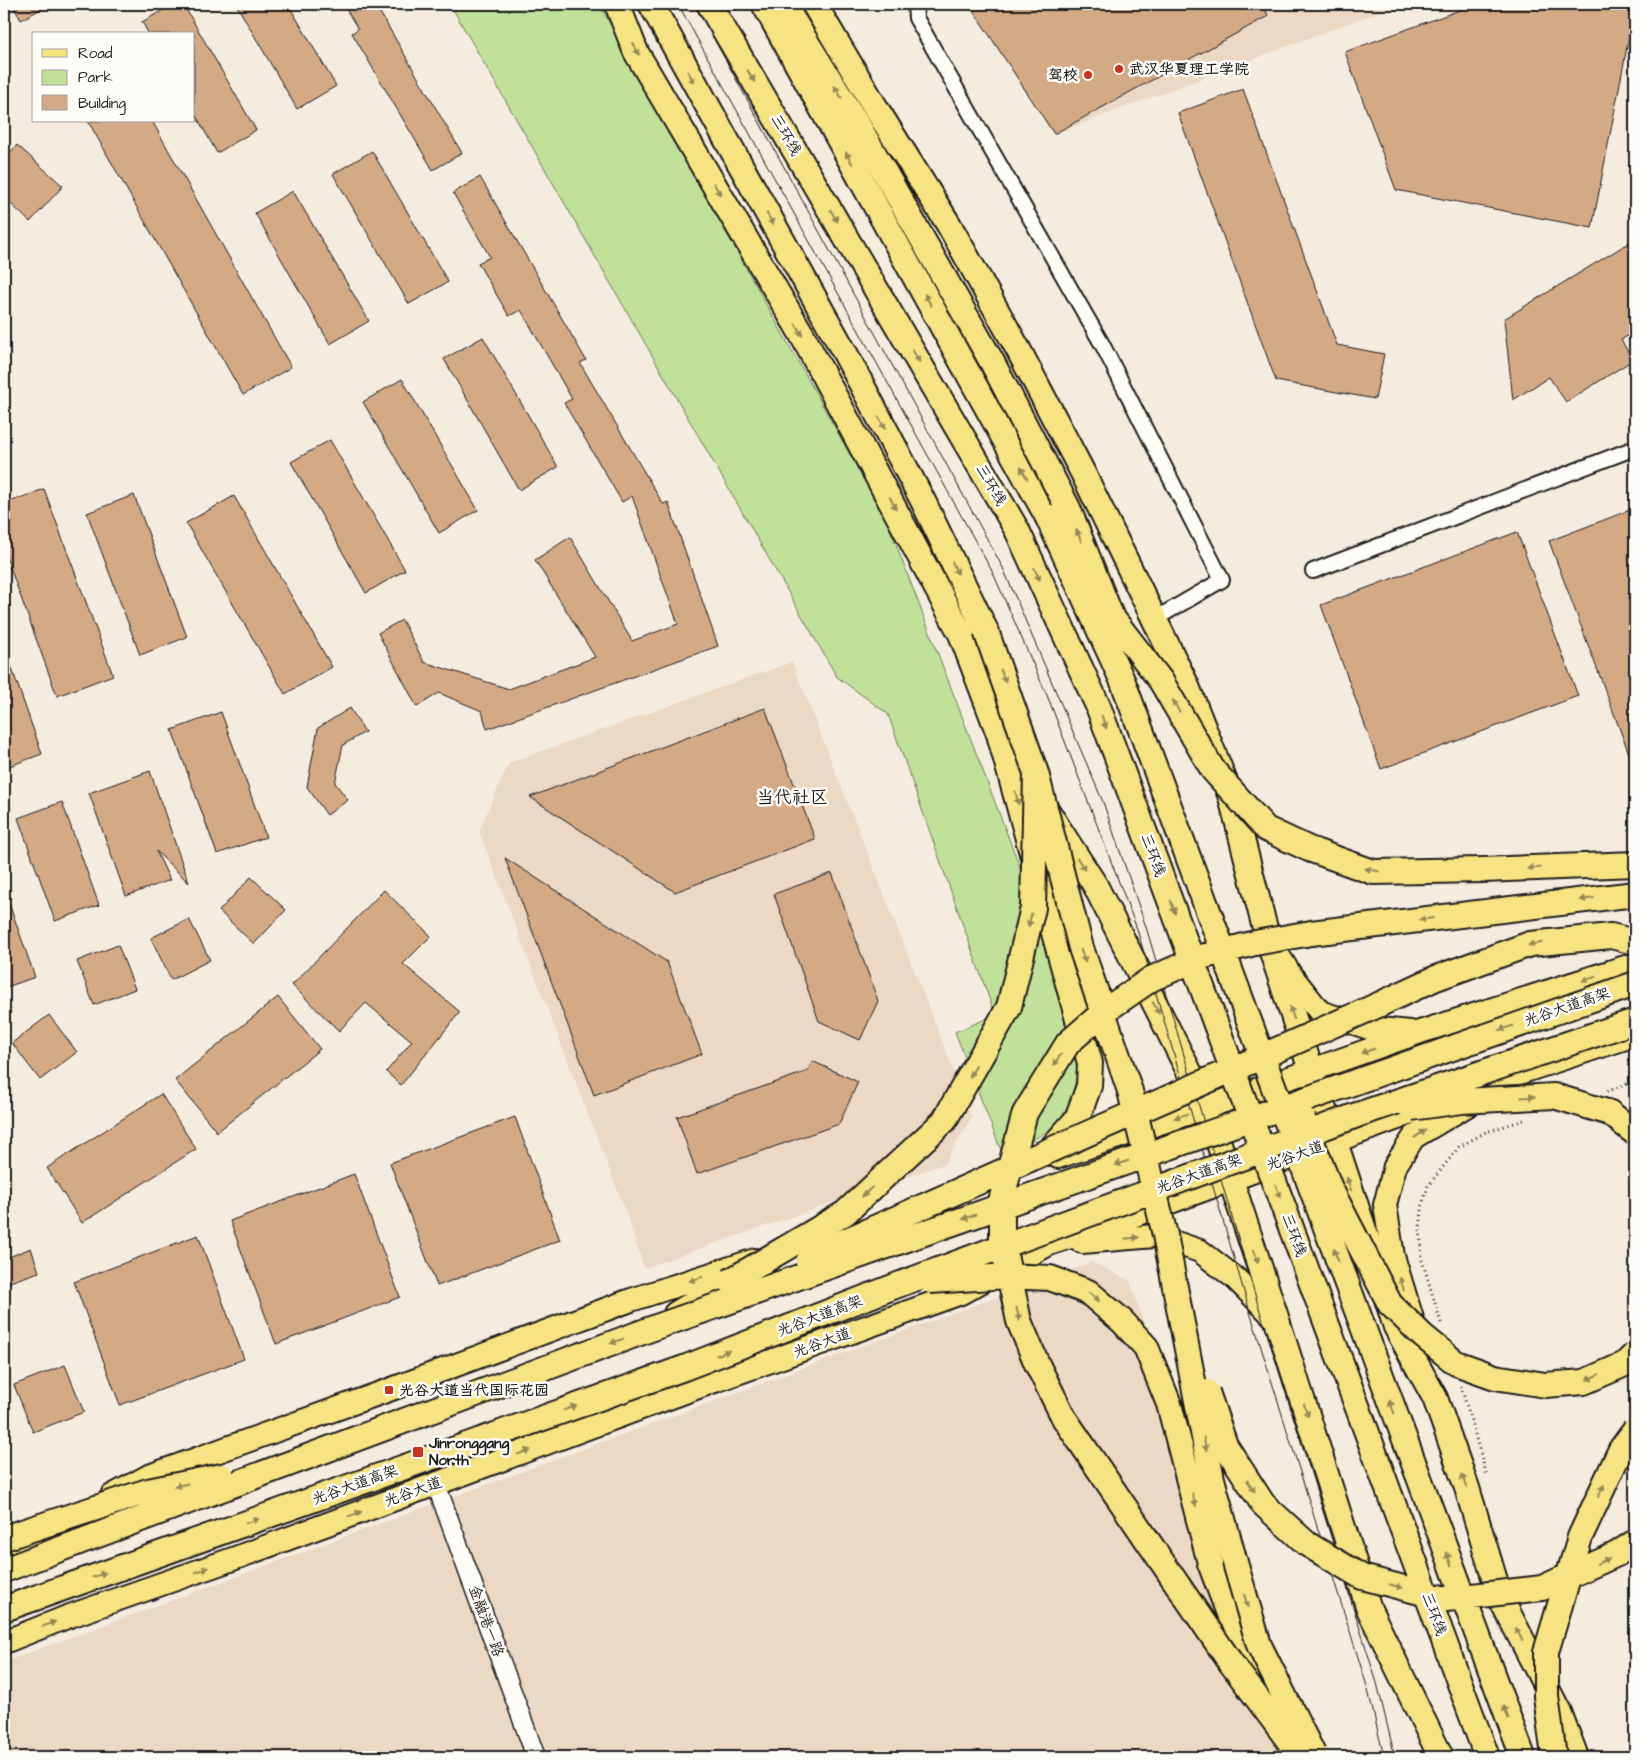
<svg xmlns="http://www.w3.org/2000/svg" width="1639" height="1761" font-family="'Architects Daughter','LXGW WenKai TC',sans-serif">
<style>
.built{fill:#ebd8c5}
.green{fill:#c1e099;stroke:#6e7e5a}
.building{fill:#d4aa85;stroke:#1c1c1c}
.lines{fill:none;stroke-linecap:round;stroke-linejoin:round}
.minor-casing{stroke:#1c1c1c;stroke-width:18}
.tertiary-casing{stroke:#1c1c1c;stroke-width:21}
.primary-casing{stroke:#1c1c1c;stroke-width:26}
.trunk-casing{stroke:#1c1c1c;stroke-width:28}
.path{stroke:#1c1c1c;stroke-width:3;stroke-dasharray:1 4;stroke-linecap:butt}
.minor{stroke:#fdfcf7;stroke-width:14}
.tertiary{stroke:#fdfcf7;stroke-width:18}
.primary{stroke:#f6e381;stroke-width:22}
.trunk{stroke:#f6e381;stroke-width:24}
.tram{stroke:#1c1c1c;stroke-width:1}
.trunk-bridge-casing{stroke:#1c1c1c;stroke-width:28;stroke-linecap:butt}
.trunk-bridge{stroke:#f6e381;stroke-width:24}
.oneway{fill:#948954}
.poi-dot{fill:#c8321e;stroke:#fdfcf7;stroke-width:2}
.labels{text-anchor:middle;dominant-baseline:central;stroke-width:5;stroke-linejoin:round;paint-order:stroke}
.poi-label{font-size:15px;font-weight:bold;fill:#1c1c1c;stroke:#fdfcf7;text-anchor:start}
.street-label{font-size:15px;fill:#1c1c1c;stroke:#fdfcf7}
.quarter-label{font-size:18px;fill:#1c1c1c;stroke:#fdfcf7}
</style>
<rect width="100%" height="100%" fill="#f5ece0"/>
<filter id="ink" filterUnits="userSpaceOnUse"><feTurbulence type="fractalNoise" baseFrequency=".02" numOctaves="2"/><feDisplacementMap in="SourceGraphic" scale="10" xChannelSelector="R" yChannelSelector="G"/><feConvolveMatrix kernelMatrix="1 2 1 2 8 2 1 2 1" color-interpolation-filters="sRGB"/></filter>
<g filter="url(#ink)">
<path class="built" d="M969,4h431l-346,130z
M792,662l180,455 -28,47 -300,104 -17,-53 -148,-384 30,-68z
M1092,1262l38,19 157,476h-1283v-95z"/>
<path class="green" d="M450,4h149l288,517 134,349 59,191 -13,58 -63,39 -49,-126 40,-17 -107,-301 -51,-37z"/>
<path class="building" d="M12,4h38l-29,16z
M174,4h9l73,126 -39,23 -23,-41v-78h-45l-7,-12z
M236,4h52l48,82 -39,23z
M343,4h32l87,149 -29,17 -81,-137 6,-4z
M969,4h294l5,12 -214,118z
M1476,4h159v20l-4,2 -39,202 -196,-38 -51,-138z
M1243,89l94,256 47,9 -9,45 -99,-18 -98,-268z
M88,121h64l139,246 -48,28z
M17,145l46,41 -33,36 -26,-25v-38z
M372,151l76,131 -39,22 -76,-130z
M480,177l106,183 -6,3 83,141 5,-2 50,144 -231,83 -5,-18 -43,-18 -22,14 -39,-74 24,-13 22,42 85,27 86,-32 -60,-97 35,-23 62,104 46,-17 -46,-128 -10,6 -58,-99 8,-4 -51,-89 -12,6 -31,-53 12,-6 -37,-64z
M293,191l76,130 -39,23 -75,-131z
M1635,239v92l-14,9 12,20 -67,42 -17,-25 -36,23 -9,-81z
M483,337l75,130 -39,23 -75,-131z
M402,379l76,131 -39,23 -76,-131z
M330,440l75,130 -39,23 -75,-131z
M44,489l69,186 -56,21 -53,-145v-47z
M134,495l53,142 -47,18 -53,-142z
M234,496l98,171 -47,27 -99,-171z
M1630,510l5,13v244h-1l-85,-226z
M1517,532l61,164 -197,73 -60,-164z
M4,652h2l36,102 -38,14z
M350,708l15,24 -22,13 -8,38 13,17 -21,15 -20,-28 11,-59z
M765,708l50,131 -140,53 -145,-95z
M221,712l45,125 -49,17 -45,-124z
M150,771l39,112 -33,-32 14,29 -44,16 -37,-103z
M62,802l37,103 -44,16 -37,-103z
M505,858l162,104 35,92 -108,41z
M832,873l46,128 -18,39 -41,-19 -45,-127z
M251,877l35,33 -32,34 -35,-33z
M384,890l47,46 -28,28 57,48 -59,73 -15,-13 26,-31 -46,-38 -27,28 -47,-46z
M6,895l29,82 -31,11v-92z
M189,919l21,41 -39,20 -20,-42z
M118,945l17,44 -41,16 -17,-44z
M278,997l42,52 -103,83 -42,-52z
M49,1015l28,37 -37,28 -28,-37z
M812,1061l46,21 -19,42 -142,50 -20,-57 131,-46z
M161,1094l35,55 -114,74 -35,-55z
M515,1117l45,123 -123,46 -47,-123z
M354,1174l46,123 -124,47 -46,-123z
M198,1235l46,124 -124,46 -46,-123z
M31,1248l8,24 -35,12v-25z
M65,1365l19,47 -51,20 -19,-47z"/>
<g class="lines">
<g class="minor-casing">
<path id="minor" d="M915,4l1,14 186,326 120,236 -67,39
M1313,571l322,-123"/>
</g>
<g class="tertiary-casing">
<path id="tertiary" d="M436,1484l100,273"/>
</g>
<g class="primary-casing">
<path id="primary" d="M1277,953l13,21 30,38 49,16 41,4
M1058,1157l149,-50 213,-75 215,-68
M1082,1242l73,-6 45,15 35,27 42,42
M1417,1335l-24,-79 -8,-51 10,-39 19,-29 62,-37
M112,1496l37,-20 240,-86 242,-90 124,-40
M4,1554l12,-5 38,-21
M4,1642l63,-25 163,-57 479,-177 252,-90 88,-49 62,-20 414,-153 110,-36"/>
</g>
<g class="trunk-casing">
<path id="trunk" d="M617,4l19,48 165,281 160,301 38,100 91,329 -1,23 -12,33 -30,34
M651,4l194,349 78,148 63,130
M709,4l308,526
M764,4l283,512
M783,4l76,123 133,235
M814,4l63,106 72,115 69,124 66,126 102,209 45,113 37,143 105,317
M1048,812l47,73 112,222 70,213 92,289 72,148
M1386,1296l10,31 39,71 32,90 33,109 59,115 17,45
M676,1314l54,-33
M1210,1563l34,91 30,54"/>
</g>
<path class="path" d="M1607,1091l28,-10
M1441,1323l-19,-63 -2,-32 3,-26 5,-16 31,-39 27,-15 38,-12
M1461,1386l26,90"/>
<use href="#minor" class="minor"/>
<use href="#tertiary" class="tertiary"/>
<use href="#primary" class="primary"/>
<use href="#trunk" class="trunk"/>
<path class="tram" d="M678,4l315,569 56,127 88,229 113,383 117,374 17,71
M695,4l308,564 100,234 43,125 113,381 118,375 18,74"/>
<g class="trunk-bridge-casing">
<path id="trunk-bridge" d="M992,362l76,146 43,108 50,65 52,89 53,59 43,20 64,23 110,-2 152,-6
M1047,516l76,166 400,1075
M1017,530l81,176 389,1051
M1036,773l45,175 49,143 35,144 47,244 22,80 25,86 54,109
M1411,1108l51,-7 92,-5 56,17 25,20
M1303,1119l27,69 60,116 33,32 33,27 39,14 50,8 39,-3 41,-18 10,-10
M808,1262l37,-21 531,-235 60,-28 94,-34 81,-8 24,6
M730,1281l115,-68 99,-92 65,-114 24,-99 3,-135 -50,-142
M930,1281l77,-5 43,2 38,14 34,29 24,26 23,57 41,159
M1207,1392l18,53 38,59 44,40 55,33 84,22 96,-11 75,-34 18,-12
M4,1538l144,-47 74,-15
M4,1570l652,-243 979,-343
M4,1609l680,-241 219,-85 454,-168 278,-94
M1301,1757l-70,-94 -167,-245 -27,-54 -18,-43 -17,-80v-44l23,-84 43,-70 38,-33 45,-31 50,-22 54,-14 56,-10 324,-39
M1554,1757l-8,-61v-44l34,-115 41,-88 14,-19"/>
</g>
<use href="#trunk-bridge" class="trunk-bridge"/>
</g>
<defs><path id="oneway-solid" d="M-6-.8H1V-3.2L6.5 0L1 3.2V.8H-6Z" transform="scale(1.25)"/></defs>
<g class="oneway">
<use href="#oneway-solid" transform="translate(636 49) rotate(65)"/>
<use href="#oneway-solid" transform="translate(751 76) rotate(60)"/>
<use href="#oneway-solid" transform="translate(691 77) rotate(61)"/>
<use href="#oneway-solid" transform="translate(838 92) rotate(-122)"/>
<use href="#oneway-solid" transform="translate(849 158) rotate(-119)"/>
<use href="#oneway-solid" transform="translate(717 189) rotate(60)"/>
<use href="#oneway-solid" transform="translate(834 216) rotate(60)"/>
<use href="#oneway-solid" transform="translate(770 219) rotate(61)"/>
<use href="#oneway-solid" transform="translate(928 300) rotate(-119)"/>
<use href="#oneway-solid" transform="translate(799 330) rotate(60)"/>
<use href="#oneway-solid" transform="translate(916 356) rotate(60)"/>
<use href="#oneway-solid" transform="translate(882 423) rotate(62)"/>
<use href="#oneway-solid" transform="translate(1024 473) rotate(-119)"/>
<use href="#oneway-solid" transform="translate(893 503) rotate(62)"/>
<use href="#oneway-solid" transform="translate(1079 536) rotate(-112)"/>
<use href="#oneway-solid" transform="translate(955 568) rotate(64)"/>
<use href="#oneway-solid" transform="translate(1037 574) rotate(65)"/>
<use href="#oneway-solid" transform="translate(1003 676) rotate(70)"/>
<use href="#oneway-solid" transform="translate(1176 706) rotate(-120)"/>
<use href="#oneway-solid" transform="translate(1104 722) rotate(70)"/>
<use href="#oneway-solid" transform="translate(1017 798) rotate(75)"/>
<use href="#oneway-solid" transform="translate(1081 864) rotate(58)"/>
<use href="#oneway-solid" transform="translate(1534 868) rotate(177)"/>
<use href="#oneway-solid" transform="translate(1372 870) rotate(-169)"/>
<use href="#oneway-solid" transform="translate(1587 899) rotate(173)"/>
<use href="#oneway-solid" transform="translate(1173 907) rotate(70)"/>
<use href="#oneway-solid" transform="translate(1426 919) rotate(173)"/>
<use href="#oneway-solid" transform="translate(1030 920) rotate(103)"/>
<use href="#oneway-solid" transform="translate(1535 944) rotate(171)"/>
<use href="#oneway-solid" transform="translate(1083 956) rotate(71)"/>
<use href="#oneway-solid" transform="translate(1589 979) rotate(162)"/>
<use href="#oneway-solid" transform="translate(1156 1008) rotate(61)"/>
<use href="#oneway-solid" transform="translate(1292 1013) rotate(-109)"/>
<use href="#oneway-solid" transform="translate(1506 1028) rotate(161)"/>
<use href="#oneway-solid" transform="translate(1368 1051) rotate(161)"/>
<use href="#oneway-solid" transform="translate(1057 1060) rotate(124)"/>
<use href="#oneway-solid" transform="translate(973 1071) rotate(120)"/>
<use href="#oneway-solid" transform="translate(1528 1097) rotate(-3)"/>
<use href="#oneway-solid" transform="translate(1181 1116) rotate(162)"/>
<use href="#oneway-solid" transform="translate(1420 1134) rotate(-34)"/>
<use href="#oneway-solid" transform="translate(1122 1163) rotate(161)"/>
<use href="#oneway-solid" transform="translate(1349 1184) rotate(-108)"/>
<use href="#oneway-solid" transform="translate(1278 1191) rotate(70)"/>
<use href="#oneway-solid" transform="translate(867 1192) rotate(137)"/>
<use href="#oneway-solid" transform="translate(969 1217) rotate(161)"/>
<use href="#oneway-solid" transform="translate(1132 1238) rotate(-5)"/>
<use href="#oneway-solid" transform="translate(1336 1255) rotate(-110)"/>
<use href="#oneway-solid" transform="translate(1256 1256) rotate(72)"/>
<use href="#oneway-solid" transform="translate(696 1279) rotate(162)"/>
<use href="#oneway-solid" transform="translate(1402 1284) rotate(-106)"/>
<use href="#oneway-solid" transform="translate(1094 1297) rotate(39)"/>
<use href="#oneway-solid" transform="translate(1018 1314) rotate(77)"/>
<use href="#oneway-solid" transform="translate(617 1341) rotate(159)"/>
<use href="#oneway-solid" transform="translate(723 1353) rotate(-21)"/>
<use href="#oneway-solid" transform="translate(1593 1377) rotate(156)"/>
<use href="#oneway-solid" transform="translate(1392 1407) rotate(-110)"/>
<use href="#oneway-solid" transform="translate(570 1408) rotate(-20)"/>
<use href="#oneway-solid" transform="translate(1306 1410) rotate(72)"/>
<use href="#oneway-solid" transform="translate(1205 1444) rotate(79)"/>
<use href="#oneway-solid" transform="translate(524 1452) rotate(-20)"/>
<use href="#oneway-solid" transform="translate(1464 1481) rotate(-109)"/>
<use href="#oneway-solid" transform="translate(181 1485) rotate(169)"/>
<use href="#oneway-solid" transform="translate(1251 1486) rotate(57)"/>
<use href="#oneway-solid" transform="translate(1601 1491) rotate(-65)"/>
<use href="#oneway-solid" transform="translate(1194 1500) rotate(75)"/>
<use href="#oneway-solid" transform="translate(355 1514) rotate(-20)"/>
<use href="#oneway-solid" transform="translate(252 1521) rotate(-20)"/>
<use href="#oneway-solid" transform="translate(1449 1559) rotate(-110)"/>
<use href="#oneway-solid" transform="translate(1603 1561) rotate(-24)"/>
<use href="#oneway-solid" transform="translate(202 1570) rotate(-19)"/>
<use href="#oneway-solid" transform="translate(99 1575) rotate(-20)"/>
<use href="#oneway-solid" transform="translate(1396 1586) rotate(14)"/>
<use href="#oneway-solid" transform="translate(1246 1601) rotate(74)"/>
<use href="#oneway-solid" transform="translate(49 1624) rotate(-22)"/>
<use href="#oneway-solid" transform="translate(1519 1634) rotate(-117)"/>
<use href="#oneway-solid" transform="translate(1506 1712) rotate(-110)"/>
</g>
</g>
<g class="poi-dot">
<circle cx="1119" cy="69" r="5"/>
<circle cx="1088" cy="75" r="5"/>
<rect x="384" y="1385" width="10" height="10" rx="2.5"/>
<rect x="412" y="1446" width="12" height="12" rx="2.5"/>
</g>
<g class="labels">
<g class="poi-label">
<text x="1129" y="69">武汉华夏理工学院</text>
<text x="1078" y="75" text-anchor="end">驾校</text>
<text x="399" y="1390">光谷大道当代国际花园</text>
<text x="429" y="1443">Jinronggang<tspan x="429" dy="17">North</tspan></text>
</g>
<g class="street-label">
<text transform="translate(786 135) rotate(60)">三环线</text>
<text transform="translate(991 485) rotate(60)">三环线</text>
<text transform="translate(1153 855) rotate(70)">三环线</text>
<text transform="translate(1567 1007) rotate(-19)">光谷大道高架</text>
<text transform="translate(1295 1156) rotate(-20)">光谷大道</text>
<text transform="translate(1199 1174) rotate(-20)">光谷大道高架</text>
<text transform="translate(1294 1235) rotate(70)">三环线</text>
<text transform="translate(820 1316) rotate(-21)">光谷大道高架</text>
<text transform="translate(822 1343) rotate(-20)">光谷大道</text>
<text transform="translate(355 1485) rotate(-20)">光谷大道高架</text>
<text transform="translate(413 1492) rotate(-20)">光谷大道</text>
<text transform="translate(1434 1614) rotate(70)">三环线</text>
<text transform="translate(486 1621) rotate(70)">金融港一路</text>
</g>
<g class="quarter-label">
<text x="792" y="797">当代社区</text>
</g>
</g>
<rect width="1639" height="1761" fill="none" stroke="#fdfcf7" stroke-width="20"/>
<rect x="10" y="10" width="1619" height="1741" fill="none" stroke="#1c1c1c" stroke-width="2" filter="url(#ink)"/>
<rect x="32" y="32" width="162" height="90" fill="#fdfcf7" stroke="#a3a29f"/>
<rect x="42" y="49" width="25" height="8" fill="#f6e381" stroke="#a3a29f"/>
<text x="78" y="58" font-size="15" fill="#1c1c1c">Road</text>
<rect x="42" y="70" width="25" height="15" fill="#c1e099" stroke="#a3a29f"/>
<text x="78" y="82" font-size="15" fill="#1c1c1c">Park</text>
<rect x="42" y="95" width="25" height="15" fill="#d4aa85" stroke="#a3a29f"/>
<text x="78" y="108" font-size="15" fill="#1c1c1c">Building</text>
</svg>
